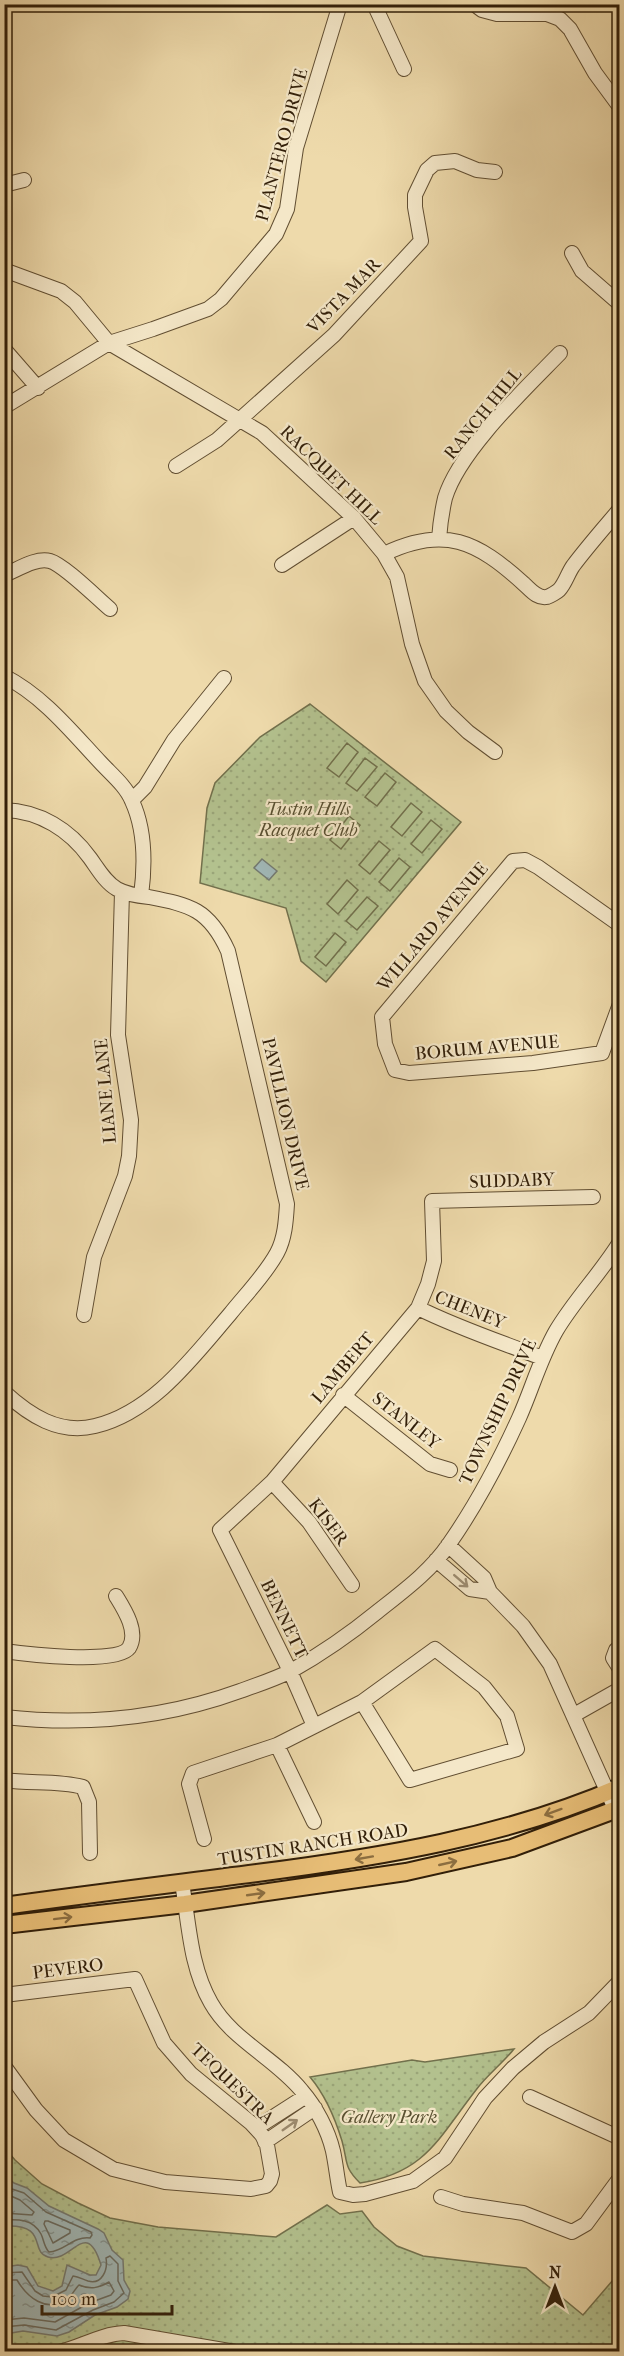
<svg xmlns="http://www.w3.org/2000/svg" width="624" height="2356" font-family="'IM FELL French Canon',serif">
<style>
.grass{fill:url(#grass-dots);stroke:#72704c;stroke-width:1.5}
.garden{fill:#b3c18e;stroke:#72704c;stroke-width:1.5}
.water{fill:url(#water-ripples);stroke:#747a71;stroke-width:1.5}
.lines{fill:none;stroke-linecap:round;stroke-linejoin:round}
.shore{stroke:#696b60;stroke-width:1.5}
.minor-casing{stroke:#614e32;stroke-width:16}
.major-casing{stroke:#321f09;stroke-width:20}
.minor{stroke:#f4e7c8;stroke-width:14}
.major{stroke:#e7bd76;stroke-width:16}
.oneway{stroke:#9d8d72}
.oneway2{stroke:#8c6e40}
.labels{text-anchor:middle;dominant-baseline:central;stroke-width:4.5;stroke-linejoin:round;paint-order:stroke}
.street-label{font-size:18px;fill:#321f09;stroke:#f4e7c8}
.park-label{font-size:18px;font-style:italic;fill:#595031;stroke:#f4e7c8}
</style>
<defs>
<pattern id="grass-dots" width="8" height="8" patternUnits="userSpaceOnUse" patternTransform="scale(1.5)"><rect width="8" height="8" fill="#b3c18e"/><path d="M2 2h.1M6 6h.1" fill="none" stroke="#9aa579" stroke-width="1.8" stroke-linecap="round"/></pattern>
<pattern id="water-ripples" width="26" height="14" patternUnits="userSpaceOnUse" patternTransform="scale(1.5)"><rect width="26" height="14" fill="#a0b7b6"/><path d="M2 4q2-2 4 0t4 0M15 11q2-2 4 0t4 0" fill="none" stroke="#839492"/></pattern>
</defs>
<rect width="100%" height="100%" fill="#eedaab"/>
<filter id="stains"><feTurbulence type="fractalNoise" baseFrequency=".00333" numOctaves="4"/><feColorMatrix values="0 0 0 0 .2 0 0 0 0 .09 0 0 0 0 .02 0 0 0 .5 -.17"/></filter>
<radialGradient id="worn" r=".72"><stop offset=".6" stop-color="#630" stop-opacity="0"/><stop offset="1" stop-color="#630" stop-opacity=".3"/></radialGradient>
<path class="grass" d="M310,704l151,118 -135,160 -25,-21 -15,-53 -86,-25 7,-75 8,-25 45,-46z
M514,2049c-11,14 -27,26 -38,41 -37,47 -50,83 -116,93 -17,-17 -12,-21 -18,-42 -7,-23 -16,-45 -32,-64l102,-17 13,2z
M4,2147l11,13 27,24 36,19 32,15 48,9 118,10 51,-32 13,9 22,-3 12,16 23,19 26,10 103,12 57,47 36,-42v78h-614z"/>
<path class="garden" d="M347,743l11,9 -19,25 -12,-9z
M365,758l12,9 -20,24 -11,-8z
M385,773l11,9 -19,24 -12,-9z
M411,803l11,9 -20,24 -11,-9z
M349,816l11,9 -19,24 -11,-9z
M431,820l11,9 -20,24 -11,-9z
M379,841l11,9 -20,24 -11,-9z
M399,858l11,9 -20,24 -11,-9z
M347,880l11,10 -20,24 -11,-10z
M367,897l11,9 -21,24 -11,-9z
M335,933l11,9 -20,24 -11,-9z"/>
<path class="water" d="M262,859l15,12 -8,9 -15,-12z
M4,2166l4,12 6,5 13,5 22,18 49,23 6,4 8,17 11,10 1,20 6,11 -2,8 -11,8 -22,8 -26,17 -12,4 -34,-5 -18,3v-67l13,-2 9,2 11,19 15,5 9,-5 5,-21 23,10h6l5,-10c-15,-49 -29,-1 -53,-8 -19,-5 1,-33 -43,-31z"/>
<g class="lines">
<path class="shore" d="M4,2183l8,6 12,4 22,19 45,20 1,3 -2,3c-17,-2 -25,13 -41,14 -5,-5 -5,-12 -8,-18 -8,-15 -23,-15 -37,-14
M4,2193l16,7 14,12 -2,3 -28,-2
M48,2221l22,9v3l-17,10 -9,-19 1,-3z
M4,2273l18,-1 13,19 8,5 9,1 14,-7 7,-14c6,1 9,3 15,5 14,4 20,-11 18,-23l4,-2 8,8v17l6,12 -10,9 -21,8 -37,20 -32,-5 -20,2
M4,2280h13c10,17 29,33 49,20 6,-4 8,-10 13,-15 12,5 19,3 30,-3l5,9 -3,4 -22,8 -34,19 -31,-4 -20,2"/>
<g class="minor-casing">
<path id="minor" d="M374,4l30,65
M474,4l8,6 15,4h50l13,5 10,10 25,44 25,34
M4,185l20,-5
M572,253l10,18 38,33
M4,270l57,21 14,11 34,41 153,90 92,85 30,36 13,23 15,67 13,37 21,30 22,21 27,20
M4,349l34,39
M4,407l105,-64 44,-14 55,-20 13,-10 55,-65 11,-25 9,-61 44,-144
M176,466l41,-26 117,-105 87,-94 -6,-34v-12l12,-25 8,-7 20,-2 22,9 18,2
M439,539c1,-14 3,-28 6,-41 14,-47 81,-110 115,-145
M384,554c60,-29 93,-13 140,30 6,5 13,15 23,13 3,-1 10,-5 12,-7 6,-6 9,-17 14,-24 15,-20 31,-38 47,-57
M282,565l72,-47
M4,575c13,-5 32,-18 46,-14 14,4 47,37 60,48
M4,676c39,20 67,55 96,86 11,12 26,24 32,39 13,28 13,65 9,95
M132,800l13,-13 29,-47 50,-62
M4,810c36,1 66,20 86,48 8,11 15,24 27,31 9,5 21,7 32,8 41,8 60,12 79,54l59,253c-1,16 -2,34 -10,49 -12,22 -31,41 -47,61 -37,43 -77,98 -135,112 -36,9 -66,-11 -91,-34
M620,925l-82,-58 -13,-7 -12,1 -131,156 3,27 10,26 14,3 124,-10 69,-10 18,-49
M418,1308c40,20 83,34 124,50
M84,1315l10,-58 31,-81 4,-20 2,-36 -13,-85 4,-143
M343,1395l87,69 20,6
M272,1482l37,40 43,63
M448,1545l36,33 6,14 33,34 27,38 70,156
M436,1560l34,29 20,3
M620,1647l-4,3 -3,8 7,11
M4,1651c21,3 113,14 125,-3 10,-16 -5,-39 -13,-52
M574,1715l46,-26
M4,1717c82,9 159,2 236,-26 17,-6 35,-12 51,-20 30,-17 59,-37 86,-59 25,-20 54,-41 72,-68 28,-40 50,-82 70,-126 13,-29 21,-59 37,-87 19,-32 45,-58 64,-89
M314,1726l-24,-55 -70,-141 52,-48 146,-174 10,-24 6,-23 -2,-60 161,-4
M277,1745l37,77
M4,1780c26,4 53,0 79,7l6,15 1,51
M204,1839l-15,-55 4,-11 84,-28 85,-43 73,-53 49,38 23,29 10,33 -107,31 -48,-78
M182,1883c7,40 8,84 29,120 21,37 64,55 91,88 14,16 26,39 31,60 3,14 4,27 7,41l13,3 12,-1 48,-13 32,-23 40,-60 28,-30 31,-26 45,-29 31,-32
M4,1995l131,-16 29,64 27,31 60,49 11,12 5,10 5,29 -2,7 -4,5 -15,3 -86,-7 -52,-13 -49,-29 -28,-30 -32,-44
M530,2097l90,41
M256,2128l50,-32
M265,2142l50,-34
M441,2197l22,7 60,9 49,19 14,-8 34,-46
M59,2352c22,-5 42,-18 65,-19l111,19"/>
</g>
<g class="major-casing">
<path id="major" d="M4,1906c85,-12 169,-22 253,-33 124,-16 247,-36 363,-86
M4,1925l181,-21 221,-32 106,-24 108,-40"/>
</g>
<use href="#minor" class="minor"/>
<use href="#major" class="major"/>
</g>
<defs><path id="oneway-shaft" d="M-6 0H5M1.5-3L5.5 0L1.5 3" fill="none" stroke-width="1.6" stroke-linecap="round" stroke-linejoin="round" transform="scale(1.5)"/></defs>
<g class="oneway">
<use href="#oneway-shaft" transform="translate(461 1581) rotate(41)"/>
<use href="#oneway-shaft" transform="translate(290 2125) rotate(-35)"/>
</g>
<g class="oneway2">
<use href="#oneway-shaft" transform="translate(553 1812) rotate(160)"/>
<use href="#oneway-shaft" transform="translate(364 1858) rotate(170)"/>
<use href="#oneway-shaft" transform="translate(448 1863) rotate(-13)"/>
<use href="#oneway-shaft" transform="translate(256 1894) rotate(-8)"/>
<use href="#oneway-shaft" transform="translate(63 1918) rotate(-7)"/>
</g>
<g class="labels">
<g class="street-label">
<text transform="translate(282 145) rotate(-75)">PLANTERO DRIVE</text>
<text transform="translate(344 296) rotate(-46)">VISTA MAR</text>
<text transform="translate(483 414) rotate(-51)">RANCH HILL</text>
<text transform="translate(331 475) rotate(44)">RACQUET HILL</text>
<text transform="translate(433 927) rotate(-50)">WILLARD AVENUE</text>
<text transform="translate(487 1048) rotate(-5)">BORUM AVENUE</text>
<text transform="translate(106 1091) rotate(-95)">LIANE LANE</text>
<text transform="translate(285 1114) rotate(77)">PAVILLION DRIVE</text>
<text transform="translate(512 1181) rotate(-2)">SUDDABY</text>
<text transform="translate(470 1310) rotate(22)">CHENEY</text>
<text transform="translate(343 1368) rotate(-50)">LAMBERT</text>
<text transform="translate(498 1412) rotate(-65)">TOWNSHIP DRIVE</text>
<text transform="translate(406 1421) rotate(38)">STANLEY</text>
<text transform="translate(328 1522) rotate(53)">KISER</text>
<text transform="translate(284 1619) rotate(64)">BENNETT</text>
<text transform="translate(313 1845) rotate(-9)">TUSTIN RANCH ROAD</text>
<text transform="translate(68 1969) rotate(-7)">PEVERO</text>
<text transform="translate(232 2084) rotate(44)">TEQUESTRA</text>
</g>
<g class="park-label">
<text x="308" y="809">Tustin Hills<tspan x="308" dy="21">Racquet Club</tspan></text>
<text x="389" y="2117">Gallery Park</text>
</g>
</g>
<rect width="624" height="2356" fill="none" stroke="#eedaab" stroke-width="24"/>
<rect x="6" y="6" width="612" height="2344" fill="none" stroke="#321f09" stroke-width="3"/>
<rect x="12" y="12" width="600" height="2332" fill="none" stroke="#321f09" stroke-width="1.5"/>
<g transform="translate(555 2287)" stroke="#f4e7c8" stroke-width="4.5" paint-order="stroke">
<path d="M0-4.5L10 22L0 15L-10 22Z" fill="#321f09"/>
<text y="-9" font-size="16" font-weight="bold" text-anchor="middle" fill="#321f09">N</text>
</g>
<path d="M42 2305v9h130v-9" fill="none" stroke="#321f09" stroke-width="3"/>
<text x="51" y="2305" font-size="18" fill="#321f09" stroke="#f4e7c8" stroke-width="4.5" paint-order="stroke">100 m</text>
<rect width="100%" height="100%" filter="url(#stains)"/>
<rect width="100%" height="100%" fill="url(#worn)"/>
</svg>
